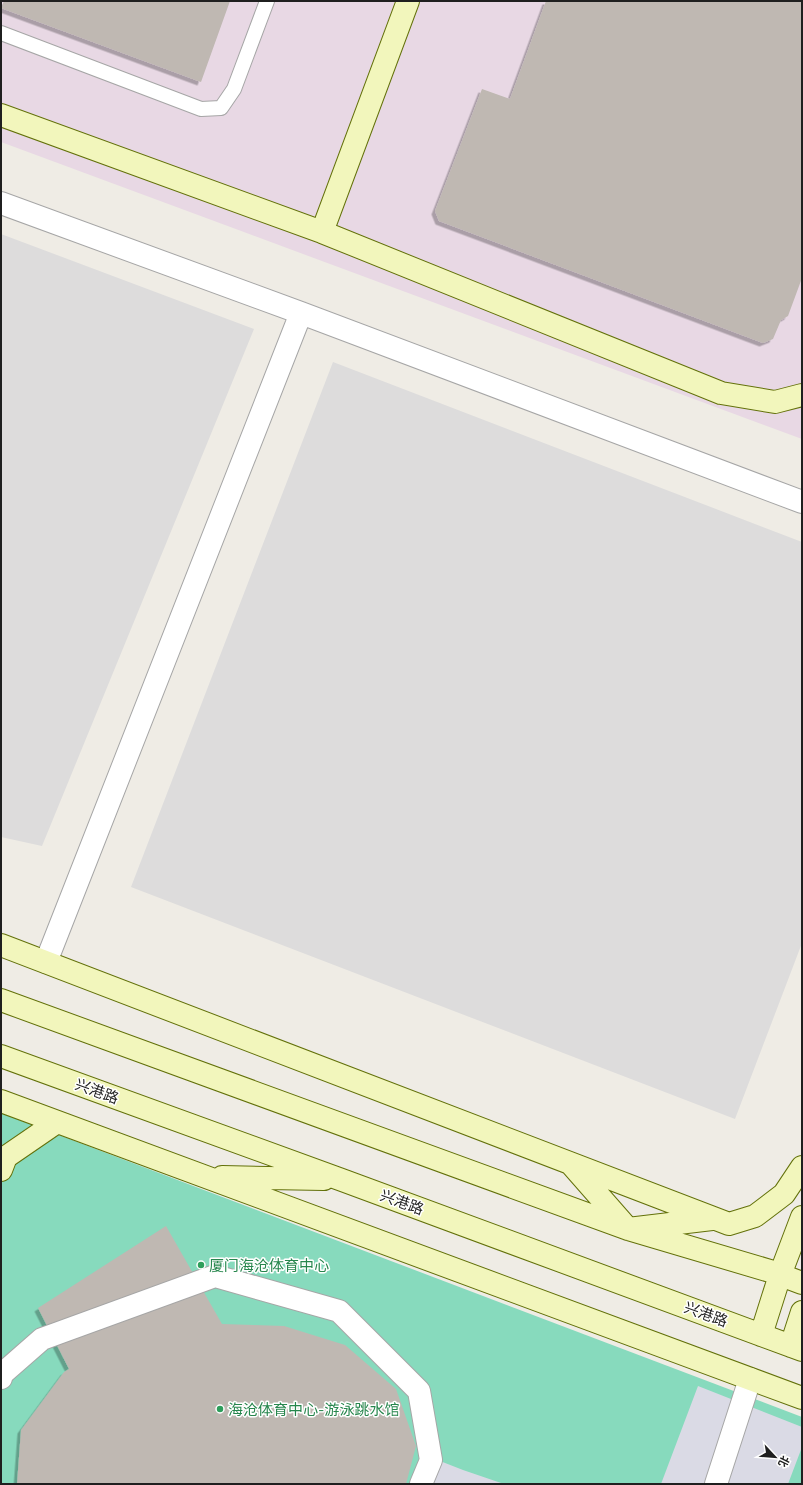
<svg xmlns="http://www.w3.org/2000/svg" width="803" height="1485" font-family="Mulish,'Noto Sans SC',sans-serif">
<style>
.residential{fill:#dddcdc}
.industrial{fill:#e8d8e4}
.pitch{fill:#87dabd}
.plaza{fill:#dadae5}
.building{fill:#bfb8b2;filter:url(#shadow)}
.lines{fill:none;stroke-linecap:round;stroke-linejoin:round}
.lane-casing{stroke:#a6a6a6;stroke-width:16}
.street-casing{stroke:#a6a6a6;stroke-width:24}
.secondary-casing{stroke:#63710a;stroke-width:24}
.lane{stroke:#fff;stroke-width:14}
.street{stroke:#fff;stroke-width:22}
.secondary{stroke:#f2f6bc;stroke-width:22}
.leisure-dot{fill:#2e9e5b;stroke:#fff;stroke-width:1.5}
.labels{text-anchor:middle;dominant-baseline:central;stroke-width:3;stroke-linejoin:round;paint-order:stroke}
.street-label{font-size:15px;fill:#1f1f1f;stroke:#fff}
.leisure-label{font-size:15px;fill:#27864d;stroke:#fff;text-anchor:start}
</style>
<defs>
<filter id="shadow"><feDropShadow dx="-3.5" dy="3.5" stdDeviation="0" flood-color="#0004"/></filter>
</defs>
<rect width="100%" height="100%" fill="#efece5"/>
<path class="residential" d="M1,234l253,95 -212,517 -41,-9z
M333,362l469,180v401l-67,176 -604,-232z"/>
<path class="industrial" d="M1,1h801v438l-801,-297z"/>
<path class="pitch" d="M1,1113l801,304v67h-801z"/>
<path class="plaza" d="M698,1386l104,41v20l-14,37h-127z
M440,1461l23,9 41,14h-73z"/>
<path class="building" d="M4,1h226l-29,81 -200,-74z
M546,1h256v277l-14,38 -7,4 -8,19 -10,4 -324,-122 -4,-10 47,-122 28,10z
M166,1226l56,98 62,2 61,19 51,44 20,57 -10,38h-389l4,-54 43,-58 5,-3 -31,-61z"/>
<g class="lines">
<g class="lane-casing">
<path id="lane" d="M1,33l200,76 20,-1 13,-19 33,-88"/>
</g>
<g class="street-casing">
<path id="street" d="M1,203l300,110 501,189
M46,962l255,-649
M1,1378l1,-4 40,-35 173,-63 124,35 80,80 12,69 -10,24
M716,1484l34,-105"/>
</g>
<g class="secondary-casing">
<path id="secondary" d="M1,115l321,117 399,161 54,9 27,-7
M322,232l86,-231
M1,945l728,279 26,-8 8,-6 21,-16 18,-27
M1,1000l627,229 142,42 32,12
M1,1056l341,124 460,170
M1,1101l801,297
M571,1164l57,65 84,-10
M1,1170l5,-13 51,-35
M222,1177l102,2
M761,1335l19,-60 22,-58
M791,1346l11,-34"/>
</g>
<use href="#lane" class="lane"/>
<use href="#street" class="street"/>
<use href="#secondary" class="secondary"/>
</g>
<g class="leisure-dot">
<circle cx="201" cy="1265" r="4"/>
<circle cx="220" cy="1409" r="4"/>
</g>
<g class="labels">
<g class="street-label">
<text transform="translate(97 1091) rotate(20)">兴港路</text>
<text transform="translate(402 1202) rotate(20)">兴港路</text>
<text transform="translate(706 1314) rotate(20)">兴港路</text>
</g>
<g class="leisure-label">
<text x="209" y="1265">厦门海沧体育中心</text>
<text x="228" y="1409">海沧体育中心-游泳跳水馆</text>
</g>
</g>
<rect width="803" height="1485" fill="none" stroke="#1f1f1f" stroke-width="4"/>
<g transform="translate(775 1457) rotate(116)" stroke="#ffffff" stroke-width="3" paint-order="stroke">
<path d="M0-3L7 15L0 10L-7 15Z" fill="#1f1f1f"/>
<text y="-6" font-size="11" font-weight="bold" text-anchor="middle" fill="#1f1f1f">北</text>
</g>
</svg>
